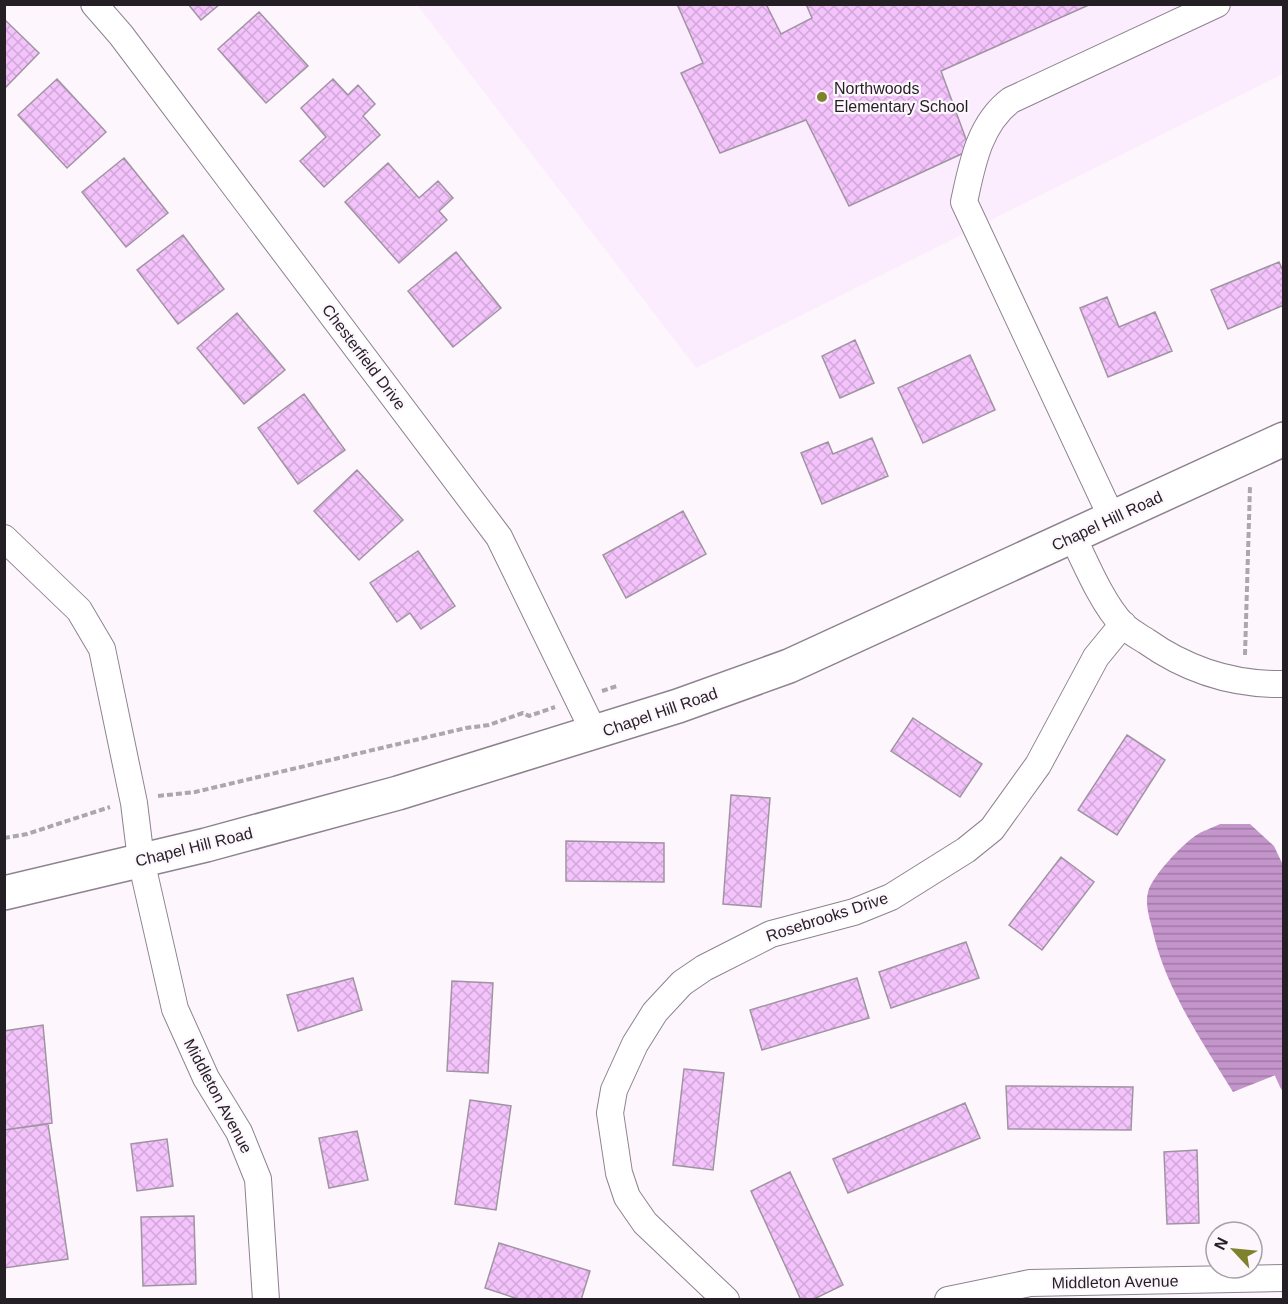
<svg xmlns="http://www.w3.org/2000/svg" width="1288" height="1304" font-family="Arial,sans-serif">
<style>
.built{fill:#fcedfe}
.water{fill:url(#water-rules)}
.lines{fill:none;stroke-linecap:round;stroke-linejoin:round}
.stream{stroke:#c495cb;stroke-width:8}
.building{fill:url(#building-cross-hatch);stroke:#a094a2;stroke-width:1.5}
.minor-casing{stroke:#8e8290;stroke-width:28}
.major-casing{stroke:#8e8290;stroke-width:36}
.path{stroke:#aca7ac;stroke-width:4;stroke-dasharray:6 3;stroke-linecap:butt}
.minor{stroke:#fff;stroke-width:26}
.major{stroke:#fff;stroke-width:33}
.poi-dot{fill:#7f822c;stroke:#fdf7fd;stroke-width:2}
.labels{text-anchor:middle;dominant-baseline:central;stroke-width:4.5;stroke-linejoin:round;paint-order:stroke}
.poi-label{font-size:16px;fill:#241f24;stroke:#fdf7fd;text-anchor:start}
.street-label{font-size:16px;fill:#241f24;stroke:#fdf7fd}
</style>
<defs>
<pattern id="water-rules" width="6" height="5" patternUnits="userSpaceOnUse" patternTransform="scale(1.5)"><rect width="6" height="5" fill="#c495cb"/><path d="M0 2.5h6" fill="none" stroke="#9f79a5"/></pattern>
<pattern id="building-cross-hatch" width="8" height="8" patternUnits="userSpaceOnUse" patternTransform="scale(1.5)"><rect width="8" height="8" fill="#f4c3fc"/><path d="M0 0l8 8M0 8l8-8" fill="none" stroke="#d1a7d8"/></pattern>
</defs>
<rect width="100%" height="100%" fill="#fdf7fd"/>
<path class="built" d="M417,5h866v69l-587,294z"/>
<path class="water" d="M1220,824h30l24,22 9,19v207l-50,20c-32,-52 -68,-104 -81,-164 -3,-11 -7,-25 -4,-36 4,-16 34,-47 47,-56 7,-5 17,-8 25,-12z"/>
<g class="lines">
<path class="stream" d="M1279,1075l5,11"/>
</g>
<path class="building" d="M188,4h32l-19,16z
M677,4h89l15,30 31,-16 -6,-14h285l-150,67 29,79 -121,56 -43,-86 -86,33 -39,-80 22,-10z
M259,12l49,54 -42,37 -48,-54z
M4,19l35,34 -34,35h-1z
M57,79l49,53 -39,36 -49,-53z
M333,79l15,16 10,-10 17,19 -12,12 17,19 -56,52 -24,-26 26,-24 -25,-29z
M124,158l44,55 -42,34 -44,-55z
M388,163l31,35 19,-17 15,17 -14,13 8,9 -48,43 -54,-61z
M183,235l41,54 -46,35 -41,-54z
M456,252l45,56 -48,39 -45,-56z
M1279,262l5,11v32l-56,24 -17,-39z
M1107,297l12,30 36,-15 17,39 -64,26 -28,-69z
M237,313l48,57 -41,34 -47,-56z
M855,340l19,43 -34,15 -18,-42z
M970,355l25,55 -72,33 -25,-55z
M304,394l41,56 -47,34 -40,-56z
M872,438l16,38 -66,28 -21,-51 27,-11 5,12z
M357,470l46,50 -44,40 -45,-49z
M683,511l23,43 -80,44 -23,-43z
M418,551l37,55 -34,23 -11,-16 -13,9 -27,-39z
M913,718l69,46 -22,33 -69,-46z
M1127,735l38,25 -48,75 -39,-25z
M731,795l39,3 -9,109 -38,-3z
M566,841l98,2v39l-98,-1z
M1061,857l33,25 -52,68 -33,-25z
M966,942l13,36 -88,30 -12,-36z
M353,978l9,32 -64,21 -11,-36z
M857,978l12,40 -107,32 -12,-40z
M452,981l41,2 -5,90 -41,-2z
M43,1025l9,98 -48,7v-99z
M684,1069l40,4 -11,97 -40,-5z
M1006,1086l127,1 -2,43 -123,-1z
M470,1100l41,6 -15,104 -41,-6z
M965,1103l15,35 -132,55 -15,-34z
M48,1124l20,135 -64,9v-138z
M357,1131l11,49 -39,8 -10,-50z
M167,1139l6,47 -36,5 -6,-47z
M1197,1150l2,73 -32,1 -3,-72z
M790,1172l53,113 -31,15h-11l-50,-109z
M194,1216l2,68 -53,2 -2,-69z
M499,1243l91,28 -9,29h-60l-36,-12z"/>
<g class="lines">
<g class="minor-casing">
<path id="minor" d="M94,4l27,31 378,502 96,197
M1112,518l-148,-316c8,-37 15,-78 47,-102l206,-96
M1073,537c12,25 30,68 50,88 6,6 15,11 23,16 41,29 87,44 138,43
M4,538l75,72 23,39 32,154 7,57 34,149 31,69 33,54 19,47 8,121
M726,1300l-81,-77 -18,-26 -8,-24 -9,-60 4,-23 21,-46 20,-32 27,-29 22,-15 67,-34 83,-22 37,-15 75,-47 26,-21 46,-64 58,-108 27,-33
M948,1300l82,-17 254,-5"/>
</g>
<g class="major-casing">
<path id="major" d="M4,893l202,-48 192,-52 280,-87 111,-40 495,-227"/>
</g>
<path class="path" d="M1245,655l5,-169
M602,691l15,-5
M158,796l37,-4 271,-64 23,-3 34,-12 6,3 26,-9
M4,838l23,-4 83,-27"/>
<use href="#minor" class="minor"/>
<use href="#major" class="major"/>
</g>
<circle class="poi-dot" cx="822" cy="97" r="6"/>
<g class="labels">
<g class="poi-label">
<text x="834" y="88">Northwoods<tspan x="834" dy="18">Elementary School</tspan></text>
</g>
<g class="street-label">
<text transform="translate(364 357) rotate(53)">Chesterfield Drive</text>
<text transform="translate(1107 521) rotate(-25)">Chapel Hill Road</text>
<text transform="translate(660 712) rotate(-19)">Chapel Hill Road</text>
<text transform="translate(194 847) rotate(-14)">Chapel Hill Road</text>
<text transform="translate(827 917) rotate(-18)">Rosebrooks Drive</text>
<text transform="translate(218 1096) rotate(62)">Middleton Avenue</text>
<text transform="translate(1115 1282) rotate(-1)">Middleton Avenue</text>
</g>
</g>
<rect width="1288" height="1304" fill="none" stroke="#241f24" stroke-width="12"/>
<g transform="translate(1234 1250) rotate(296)"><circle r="28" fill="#fdf7fd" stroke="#a6a1a6" stroke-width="1.5"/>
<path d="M0-4.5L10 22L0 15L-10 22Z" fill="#7f822c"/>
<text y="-9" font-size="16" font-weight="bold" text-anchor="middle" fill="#241f24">N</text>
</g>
</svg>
